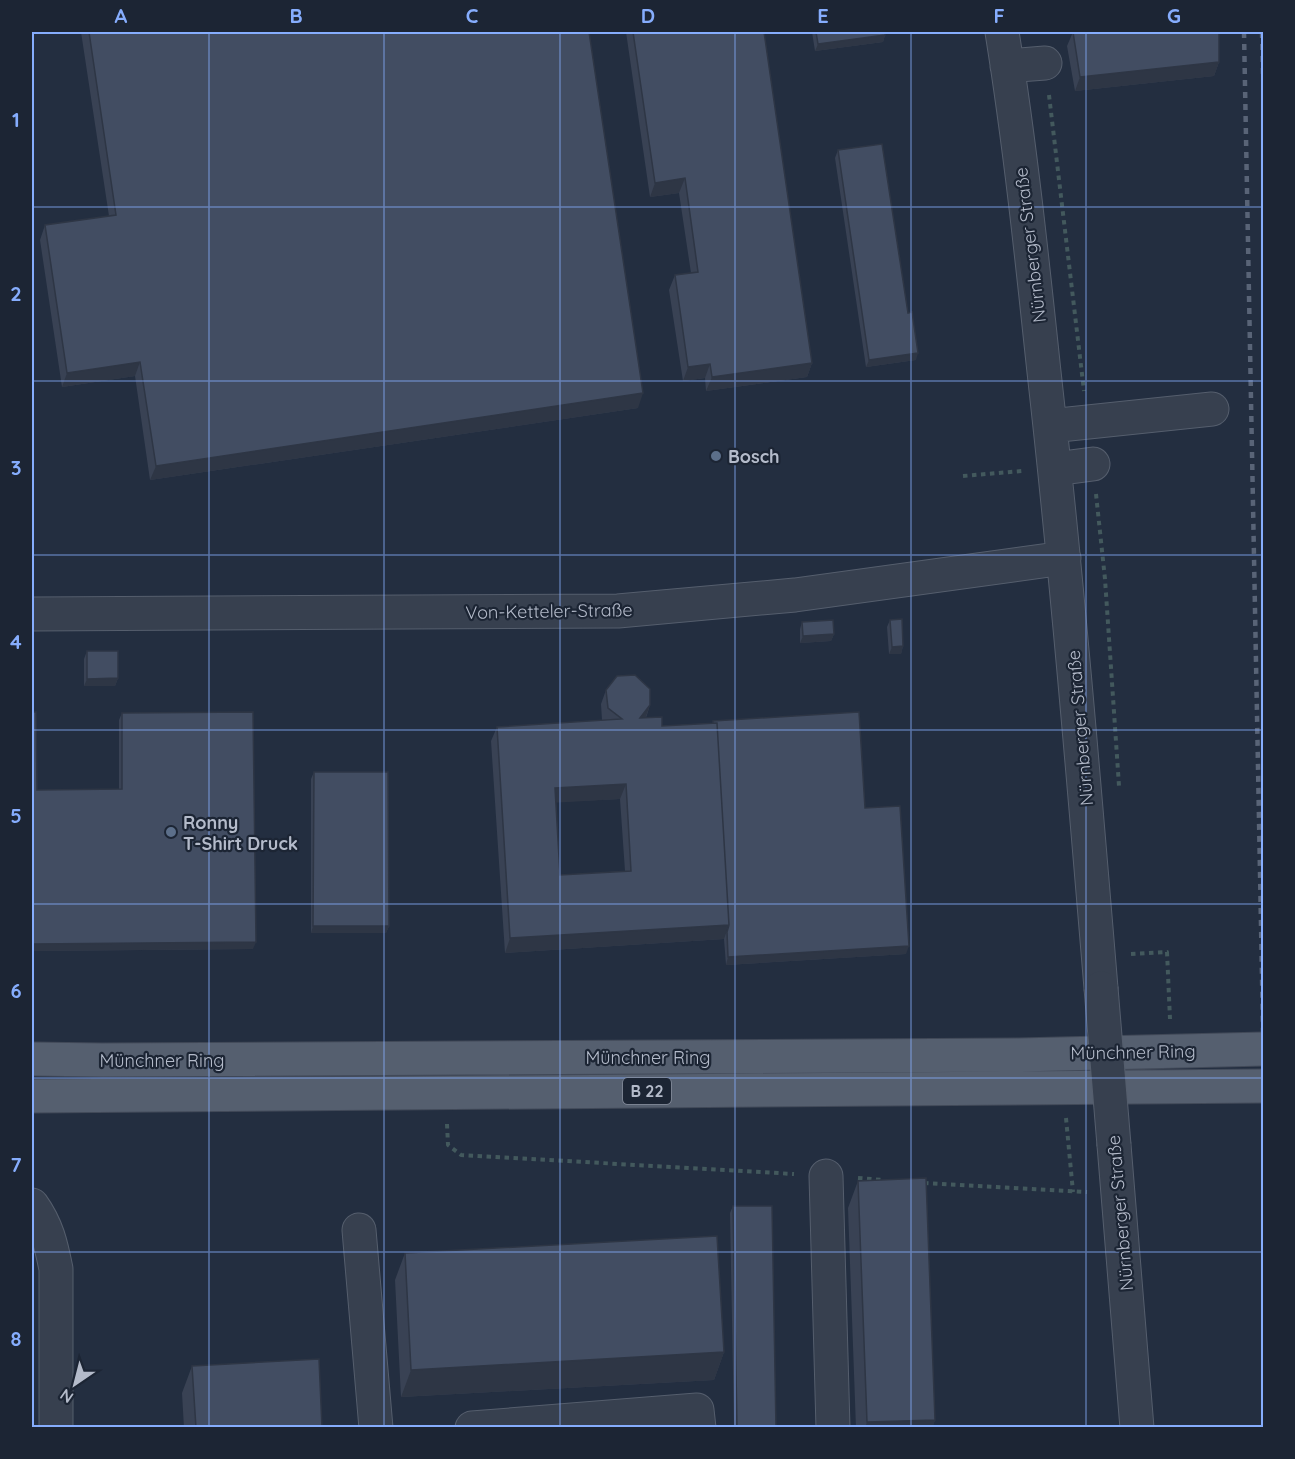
<svg xmlns="http://www.w3.org/2000/svg" width="1295" height="1459" font-family="Quicksand,sans-serif">
<style>
.lines{fill:none;stroke-linecap:round;stroke-linejoin:round}
.minor-casing{stroke:#555e6d;stroke-width:35}
.major-casing{stroke:#414958;stroke-width:35}
.path{stroke:#43595d;stroke-width:4;stroke-dasharray:4.5 4.5;stroke-linecap:butt}
.minor{stroke:#37404f;stroke-width:33}
.major{stroke:#555f6f;stroke-width:33}
.rail{stroke:#596477;stroke-width:4.5;stroke-dasharray:6 6;stroke-linecap:butt}
.minor-bridge-casing{stroke:#555e6d;stroke-width:35;stroke-linecap:butt}
.minor-bridge{stroke:#37404f;stroke-width:33}
.wall{fill:#394254;fill-rule:evenodd}
.shaded-wall{fill:#2e3645}
.building{fill:#424d62;stroke:#2e3645;stroke-width:1.5;fill-rule:evenodd}
.grid{fill:none;stroke:#86adfd;stroke-width:1.5;stroke-opacity:0.55}
.service-dot{fill:#5c6f8a;stroke:#1c2534;stroke-width:2}
.labels{text-anchor:middle;dominant-baseline:central;stroke-width:4.5;stroke-linejoin:round;paint-order:stroke}
.shield{fill:#1c2534;stroke:#868e9d;stroke-width:1.5}
.shield-label{font-size:16px;font-weight:bold;fill:#b4bbca}
.street-label{font-size:18px;fill:#b4bbca;stroke:#1c2534}
.poi-label{font-size:18px;font-weight:bold;fill:#b4bbca;stroke:#1c2534;text-anchor:start}
.neatline{fill:none;stroke:#86adfd;stroke-width:2}
.grid-label{font-size:20px;text-anchor:middle;font-weight:bold;fill:#86adfd}
</style>
<rect width="100%" height="100%" fill="#232e40"/>
<g class="lines">
<g class="minor-casing">
<path id="minor" d="M1002,32c18,112 30,226 42,340 23,205 40,411 57,616
M1007,66l38,-3
M1050,426l162,-17
M1055,469l38,-5
M32,614l586,-3 177,-16 269,-37
M1114,1145l23,283
M826,1176l7,252
M32,1205c15,21 19,39 24,64v159
M359,1230l17,198
M472,1428l225,-18 2,18"/>
</g>
<g class="major-casing">
<path id="major" d="M32,1059l70,1 917,-5 245,-6
M32,1096l1232,-10"/>
</g>
<path class="path" d="M1049,95l35,296
M963,476l59,-5
M1096,494l9,85 14,207
M1131,954l36,-2 3,67
M1066,1118l7,74
M447,1124l1,21 13,10 333,19
M858,1178l26,2
M924,1183l163,9"/>
<use href="#minor" class="minor"/>
<use href="#major" class="major"/>
<path class="rail" d="M1244,32l20,1050
M1262,32l2,81"/>
<g class="minor-bridge-casing">
<path id="minor-bridge" d="M1101,988l13,157"/>
</g>
<use href="#minor-bridge" class="minor-bridge"/>
</g>
<path class="wall" d="M81,32h508l49,376 -488,72 -15,-104 -73,11 -22,-147 5,-15 64,-9z
M626,32h138l48,331 -5,14 -101,14 -1,-13 -22,3 -14,-91 6,-15 16,-2 -12,-80 -29,4z
M812,32h73v3l-2,7 -68,9z
M1073,32l146,30 -5,14 -139,15 -8,-45z
M838,150l78,210 -50,7 -31,-209z
M890,620l13,26 -2,8h-12l-2,-27z
M802,622l32,12 -3,7 -31,2v-14z
M87,651l31,27 -3,8h-31v-27z
M606,690l44,15 -4,13 16,8 51,-3v-2l152,87 41,146 -180,11 -2,-26 -219,14 -14,-212 6,-14 105,-7 -1,-16zM620,799l5,72 -65,4 -4,-73z
M32,712l5,78 82,-1v-69l3,-7 131,236 -221,2z
M314,772l75,154 -3,7h-75v-154z
M858,1181l77,239 -3,8h-76l-8,-220z
M733,1206l43,222h-42l-4,-215z
M405,1253l319,99 -10,28 -313,17 -6,-117z
M192,1366l130,62h-138l-2,-35z"/>
<path class="shaded-wall" d="M885,35l-2,7 -68,9 3,-7z
M1219,62l-5,14 -139,15 5,-14z
M685,178l-6,15 -29,4 5,-14z
M918,353l-2,7 -50,7 3,-7z
M140,362l-5,14 -73,11 5,-14z
M812,363l-5,14 -101,14 6,-14z
M710,364l-5,14 -22,3 5,-14z
M643,393l-5,15 -488,72 6,-14z
M834,634l-3,7 -31,2 3,-7z
M903,646l-2,8h-12l3,-7z
M118,678l-3,8h-31l3,-7z
M650,705l-5,14 -5,-1z
M626,784l-6,15 -70,4 5,-15z
M729,925l-5,14 -219,14 5,-15z
M313,926h76l-3,7h-75z
M256,942l-3,7 -221,2v-7z
M909,946l-3,8 -180,11 2,-8z
M724,1352l-10,28 -313,17 10,-27z
M935,1420l-3,8h-67l2,-6z"/>
<path class="building" d="M89,32h500l54,361 -487,73 -16,-104 -73,11 -22,-148 71,-10z
M633,32h131l48,331 -100,14 -2,-13 -22,3 -13,-92 23,-3 -13,-94 -30,5z
M816,32h69v3l-67,9z
M1073,32h146v30l-139,15z
M882,144l26,169 4,-1 6,41 -49,7 -31,-210z
M902,619l1,27 -11,1 -2,-27z
M833,620l1,14 -31,2 -1,-14z
M87,651h31v27l-31,1z
M635,675l15,14v16l-10,13 22,-1v9l55,-3 12,202 -219,13 -13,-211 125,-8 -14,-11 -2,-18 11,-14zM626,784l5,87 -71,4 -5,-87z
M32,712h4l1,78 85,-1v-76l131,-1 3,230 -224,2z
M859,712l6,96 35,-2 9,140 -181,11 -1,-25 2,-7 -12,-202h-4v-2z
M314,772h74l1,154h-76z
M926,1178l9,242 -68,2 -9,-241z
M733,1206h39l4,222h-39z
M717,1236l7,116 -313,18 -6,-117z
M319,1359l3,69h-126l-4,-62z"/>
<path class="grid" d="M209,32v1396M384,32v1396M560,32v1396M735,32v1396M911,32v1396M1086,32v1396M32,207h1232M32,381h1232M32,555h1232M32,730h1232M32,904h1232M32,1078h1232M32,1252h1232"/>
<g class="service-dot">
<circle cx="716" cy="456" r="6"/>
<circle cx="171" cy="832" r="6"/>
</g>
<g class="labels">
<rect class="shield" x="623" y="1078" width="48" height="26" rx="4.5"/>
<g class="shield-label">
<text x="647" y="1091">B 22</text>
</g>
<g class="street-label">
<text transform="translate(1030 245) rotate(-97)">Nürnberger Straße</text>
<text transform="translate(549 611) rotate(-1)">Von-Ketteler-Straße</text>
<text transform="translate(1080 728) rotate(-95)">Nürnberger Straße</text>
<text transform="translate(1133 1052) rotate(-1)">Münchner Ring</text>
<text x="648" y="1057">Münchner Ring</text>
<text x="162" y="1060">Münchner Ring</text>
<text transform="translate(1120 1213) rotate(-95)">Nürnberger Straße</text>
</g>
<g class="poi-label">
<text x="728" y="456">Bosch</text>
<text x="183" y="822">Ronny<tspan x="183" dy="21">T-Shirt Druck</tspan></text>
</g>
</g>
<rect width="1295" height="1459" fill="none" stroke="#1c2534" stroke-width="66"/>
<g transform="translate(75 1384) rotate(215)" stroke="#1c2534" stroke-width="4.5" paint-order="stroke">
<path d="M0-4.5L10 22L0 15L-10 22Z" fill="#b4bbca"/>
<text y="-9" font-size="16" font-weight="bold" text-anchor="middle" fill="#b4bbca">N</text>
</g>
<rect x="33" y="33" width="1229" height="1393" class="neatline"/>
<g class="grid-label">
<text x="121" y="23">A</text>
<text x="296" y="23">B</text>
<text x="472" y="23">C</text>
<text x="648" y="23">D</text>
<text x="823" y="23">E</text>
<text x="999" y="23">F</text>
<text x="1174" y="23">G</text>
<text x="16" y="127">1</text>
<text x="16" y="301">2</text>
<text x="16" y="475">3</text>
<text x="16" y="649">4</text>
<text x="16" y="823">5</text>
<text x="16" y="998">6</text>
<text x="16" y="1172">7</text>
<text x="16" y="1346">8</text>
</g>
</svg>
